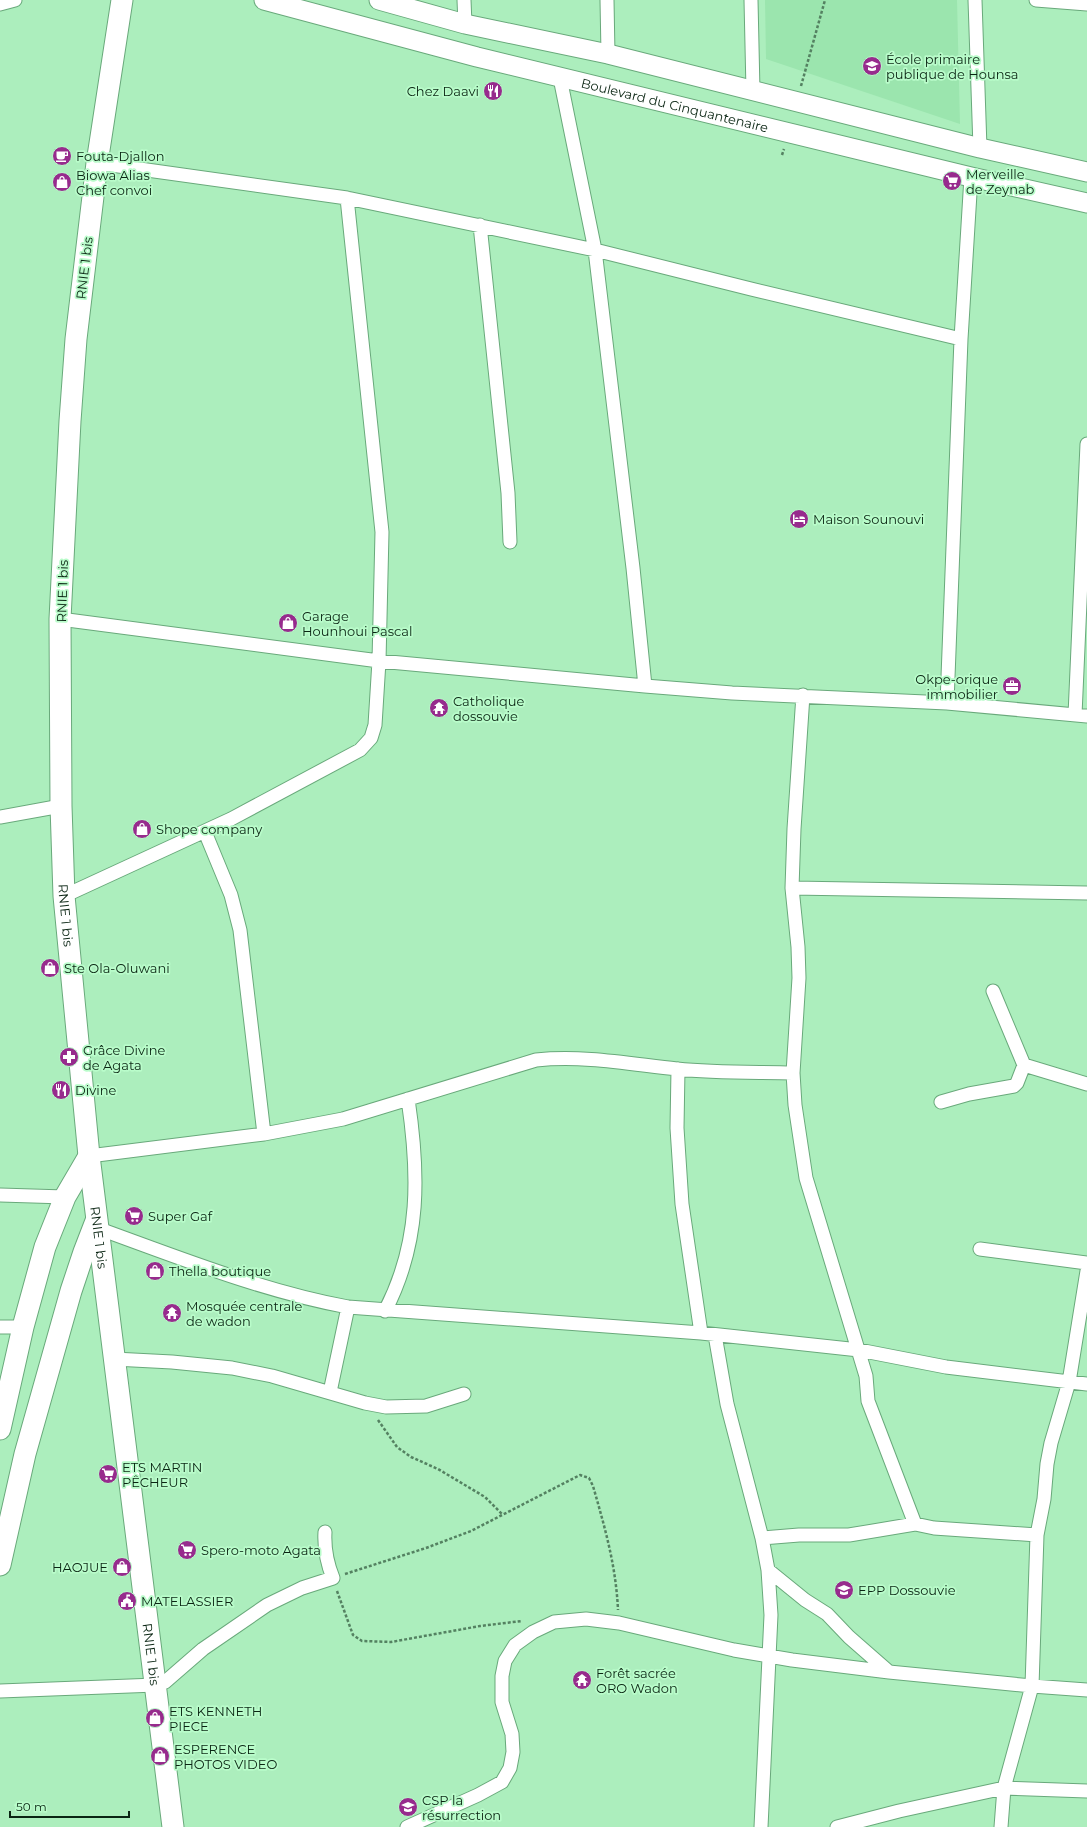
<svg xmlns="http://www.w3.org/2000/svg" width="1087" height="1827" font-family="Montserrat,sans-serif">
<style>
.built{fill:#9be5ae}
.lines{fill:none;stroke-linecap:round;stroke-linejoin:round}
.minor-casing{stroke:#69a97b;stroke-width:15}
.secondary-casing{stroke:#69a97b;stroke-width:21}
.primary-casing{stroke:#69a97b;stroke-width:23}
.path{stroke:#548161;stroke-width:2.5;stroke-dasharray:3 2;stroke-linecap:butt}
.minor{stroke:#fff;stroke-width:13}
.secondary{stroke:#fff;stroke-width:19}
.primary{stroke:#fff;stroke-width:21}
.labels{text-anchor:middle;dominant-baseline:central;stroke-width:3.5;stroke-linejoin:round;paint-order:stroke}
.poi-label{font-size:13px;fill:#0a2513;stroke:#b9fcca;text-anchor:start}
.street-label{font-size:13px;fill:#0a2513;stroke:#b9fcca}
</style>
<rect width="100%" height="100%" fill="#aceebd"/>
<path class="built" d="M765,0h192l3,124 -194,-65z"/>
<g class="lines">
<g class="minor-casing">
<path id="minor" d="M464,0l1,24
M607,0l1,54
M751,0l2,91
M975,0l5,148
M1036,0l51,4
M0,4l15,-4
M560,78l35,172 38,318 12,118
M97,163l250,35 248,52 156,39 210,50
M480,225l28,268 2,49
M60,619l319,42 266,25 87,7 215,10 140,13
M803,695l-9,134 -2,59 6,59 1,31 -6,95 2,32 11,73 60,198 2,25 47,123
M947,703l14,-364 10,-162
M1075,715l12,-271
M0,817l61,-11
M205,832l26,63 9,35 24,204
M792,888l295,5
M64,896l167,-77 129,-69 11,-12 4,-13 4,-64 3,-129 -35,-334
M993,991l31,74 63,19
M678,1069l-1,59 5,76 19,129
M941,1102l28,-8 45,-8 3,-3 7,-18
M89,1156l175,-22 79,-15 193,-59c48,-5 94,4 141,9 38,4 78,3 116,4
M0,1195l65,2
M97,1228c83,30 165,63 251,79l353,26 158,17 87,17 141,17
M980,1249l107,14
M385,1311c36,-69 34,-138 23,-212
M0,1327h23
M715,1335l12,69 35,134 6,32 3,45 -10,212
M114,1359l58,3 60,6 40,8 93,27 21,4 40,-1 38,-12
M330,1392l18,-85
M762,1538l37,-3h50l66,-11 19,4 103,7
M768,1570l37,30 22,14 22,23 40,35
M0,1691l156,-6 9,-3 38,-33 64,-44 35,-17 31,-10c-6,-15 -9,-29 -8,-46
M407,1827l71,-32 24,-13 8,-14 3,-16 -1,-18 -10,-32v-26l3,-15 10,-16 18,-13 21,-10 32,-3 33,4 115,27 58,10 97,12 143,14 55,4
M837,1827l62,-16 105,-23 83,3
M1001,1827l3,-39 28,-102 5,-151 7,-36 3,-35 4,-21 18,-61 18,-111"/>
</g>
<g class="secondary-casing">
<g id="secondary">
<path id="s1" d="M264,0l213,57 494,120 116,26"/>
<path d="M379,0l86,24 143,30 372,94 107,24"/>
</g>
</g>
<g class="primary-casing">
<g id="primary">
<path id="s2" d="M122,0l-25,163 -21,176 -6,82 -10,198 1,187 3,90 25,260 84,671"/>
<path d="M0,1429l23,-102 22,-80 20,-50 24,-41"/>
<path d="M0,1565l25,-111 46,-163 13,-39 12,-31"/>
</g>
</g>
<path class="path" d="M801,86l24,-86
M782,155l2,-6
M378,1420l19,27 14,10 27,12 47,28 17,17
M345,1574l81,-26 45,-17 109,-56 9,3 4,8c12,42 23,80 25,124
M337,1591l16,44 9,6 29,1 89,-16 42,-5"/>
<use href="#minor" class="minor"/>
<use href="#secondary" class="secondary"/>
<use href="#primary" class="primary"/>
</g>
<defs>
<g id="school-disc" transform="scale(1)"><circle r="9.5" fill="#972b8d" stroke="#b9fcca"/><path d="M0-5L7-2L0 1L-7-2ZM-4 1L0 2.5L4 1V4Q0 6-4 4Z" fill="#fff"/></g>
<g id="restaurant-disc" transform="scale(1)"><circle r="9.5" fill="#972b8d" stroke="#b9fcca"/><path d="M-5-6h1v4h1v-4h1v4h1v-4h1v5L-1.5 .5V6h-2V.5L-5-1ZM5-6V6H3V1.5H1.5Q1.5-4 5-6Z" fill="#fff"/></g>
<g id="cafe-disc" transform="scale(1)"><circle r="9.5" fill="#972b8d" stroke="#b9fcca"/><path d="M-5.5-4.5H6V0H3Q3 3.5 0 3.5H-2.5Q-5.5 3.5-5.5 0ZM3-3.2v2h1.7v-2ZM-6 4.5H4V6H-6Z" fill="#fff"/></g>
<g id="supermarket-disc" transform="scale(1)"><circle r="9.5" fill="#972b8d" stroke="#b9fcca"/><path d="M-6-5.5h2.5l.6 2H6L4.5 2H-2.5L-4.4-4H-6ZM-1.5 3.2a1.3 1.3 0 1 0 .1 0ZM3 3.2a1.3 1.3 0 1 0 .1 0Z" fill="#fff"/></g>
<g id="shop-disc" transform="scale(1)"><circle r="9.5" fill="#972b8d" stroke="#b9fcca"/><path d="M-5-2.5h2.3a2.7 3.5 0 0 1 5.4 0H5L5.5 6h-11ZM-1.5-2.5h3a1.5 2.3 0 0 0-3 0Z" fill="#fff"/></g>
<g id="hotel-disc" transform="scale(1)"><circle r="9.5" fill="#972b8d" stroke="#b9fcca"/><path d="M-6-4.5h1.5V1H6V5H4.5V3h-9V5H-6ZM-4 0a1.8 1.8 0 1 1 3.6 0ZM.5 0V-2.5h3Q6-2.5 6 0Z" fill="#fff"/></g>
<g id="office-disc" transform="scale(1)"><circle r="9.5" fill="#972b8d" stroke="#b9fcca"/><path d="M-6-3h4V-5.5h4V-3h4V5H-6ZM-1-4.5V-3h2v-1.5ZM-6 0V1H6V0Z" fill="#fff"/></g>
<g id="temple-disc" transform="scale(1)"><circle r="9.5" fill="#972b8d" stroke="#b9fcca"/><path d="M0-6L5-2H3V0L6.5 2.5H4V6H1.5V3h-3V6H-4V2.5H-6.5L-3 0V-2H-5Z" fill="#fff"/></g>
<g id="pharmacy-disc" transform="scale(1)"><circle r="9.5" fill="#972b8d" stroke="#b9fcca"/><path d="M-2-6h4v4h4v4h-4v4h-4v-4h-4v-4h4Z" fill="#fff"/></g>
<g id="civic-disc" transform="scale(1)"><circle r="9.5" fill="#972b8d" stroke="#b9fcca"/><path d="M-.6-6.5H3V-4.5H.6V-3L4-1V1h2V6H-6V1h2V-1L-.6-3ZM-1.2 2.5V6h2.4V2.5Z" fill="#fff"/></g>
</defs>
<g fill-rule="evenodd">
<use href="#school-disc" x="872" y="66"/>
<use href="#restaurant-disc" x="493" y="91"/>
<use href="#cafe-disc" x="62" y="156"/>
<use href="#supermarket-disc" x="952" y="181"/>
<use href="#shop-disc" x="62" y="182"/>
<use href="#hotel-disc" x="799" y="519"/>
<use href="#shop-disc" x="288" y="623"/>
<use href="#office-disc" x="1012" y="686"/>
<use href="#temple-disc" x="439" y="708"/>
<use href="#shop-disc" x="142" y="829"/>
<use href="#shop-disc" x="50" y="968"/>
<use href="#pharmacy-disc" x="69" y="1057"/>
<use href="#restaurant-disc" x="61" y="1090"/>
<use href="#supermarket-disc" x="134" y="1216"/>
<use href="#shop-disc" x="155" y="1271"/>
<use href="#temple-disc" x="172" y="1313"/>
<use href="#supermarket-disc" x="108" y="1474"/>
<use href="#supermarket-disc" x="187" y="1550"/>
<use href="#shop-disc" x="122" y="1567"/>
<use href="#school-disc" x="844" y="1590"/>
<use href="#civic-disc" x="127" y="1601"/>
<use href="#temple-disc" x="582" y="1680"/>
<use href="#shop-disc" x="155" y="1718"/>
<use href="#shop-disc" x="160" y="1756"/>
<use href="#school-disc" x="408" y="1807"/>
</g>
<g class="labels">
<g class="poi-label">
<text x="886" y="59">École primaire<tspan x="886" dy="15">publique de Hounsa</tspan></text>
<text x="479" y="91" text-anchor="end">Chez Daavi</text>
<text x="76" y="156">Fouta-Djallon</text>
<text x="966" y="174">Merveille<tspan x="966" dy="15">de Zeynab</tspan></text>
<text x="76" y="175">Biowa Alias<tspan x="76" dy="15">Chef convoi</tspan></text>
<text x="813" y="519">Maison Sounouvi</text>
<text x="302" y="616">Garage<tspan x="302" dy="15">Hounhoui Pascal</tspan></text>
<text x="998" y="679" text-anchor="end">Okpe-orique<tspan x="998" dy="15">immobilier</tspan></text>
<text x="453" y="701">Catholique<tspan x="453" dy="15">dossouvie</tspan></text>
<text x="156" y="829">Shope company</text>
<text x="64" y="968">Ste Ola-Oluwani</text>
<text x="83" y="1050">Grâce Divine<tspan x="83" dy="15">de Agata</tspan></text>
<text x="75" y="1090">Divine</text>
<text x="148" y="1216">Super Gaf</text>
<text x="169" y="1271">Thella boutique</text>
<text x="186" y="1306">Mosquée centrale<tspan x="186" dy="15">de wadon</tspan></text>
<text x="122" y="1467">ETS MARTIN<tspan x="122" dy="15">PÊCHEUR</tspan></text>
<text x="201" y="1550">Spero-moto Agata</text>
<text x="108" y="1567" text-anchor="end">HAOJUE</text>
<text x="858" y="1590">EPP Dossouvie</text>
<text x="141" y="1601">MATELASSIER</text>
<text x="596" y="1673">Forêt sacrée<tspan x="596" dy="15">ORO Wadon</tspan></text>
<text x="169" y="1711">ETS KENNETH<tspan x="169" dy="15">PIECE</tspan></text>
<text x="174" y="1749">ESPERENCE<tspan x="174" dy="15">PHOTOS VIDEO</tspan></text>
<text x="422" y="1800">CSP la<tspan x="422" dy="15">résurrection</tspan></text>
</g>
<g class="street-label">
<text stroke="none"><textPath href="#s1" startOffset="424">Boulevard du Cinquantenaire</textPath></text>
<text transform="translate(84 268) rotate(-83)">RNIE 1 bis</text>
<text transform="translate(62 591) rotate(-88)">RNIE 1 bis</text>
<text stroke="none"><textPath href="#s2" startOffset="919">RNIE 1 bis</textPath></text>
<text stroke="none"><textPath href="#s2" startOffset="1243">RNIE 1 bis</textPath></text>
<text stroke="none"><textPath href="#s2" startOffset="1663">RNIE 1 bis</textPath></text>
</g>
</g>
<path d="M10 1811v6h119v-6" fill="none" stroke="#0a2513" stroke-width="2"/>
<text x="16" y="1811" font-size="12" fill="#0a2513" stroke="#b9fcca" stroke-width="3" paint-order="stroke">50 m</text>
</svg>
